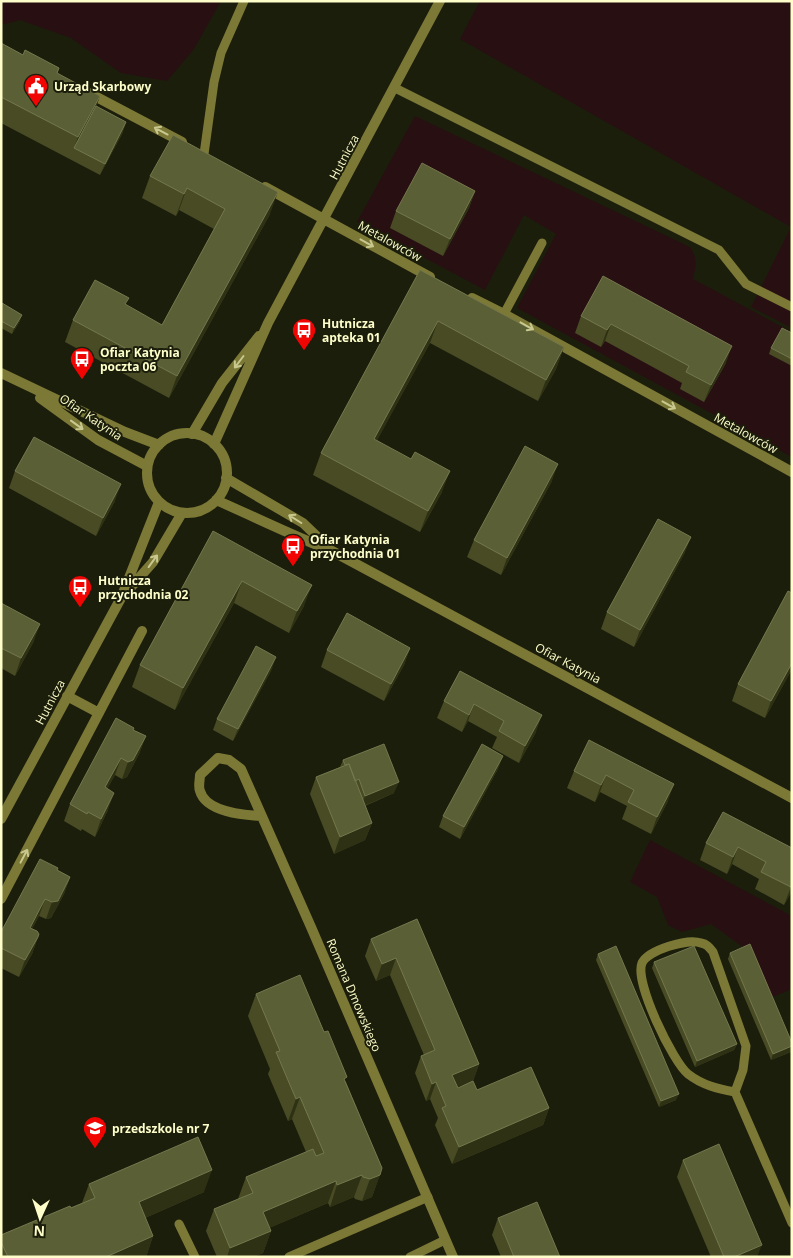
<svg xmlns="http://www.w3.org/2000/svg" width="793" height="1258" font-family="'Open Sans',sans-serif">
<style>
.green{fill:#280f12}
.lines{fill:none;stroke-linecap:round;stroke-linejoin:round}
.service{stroke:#7c7937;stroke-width:9}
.minor{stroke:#7c7937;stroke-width:10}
.tertiary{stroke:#7c7937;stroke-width:10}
.wall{fill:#484b24}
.shaded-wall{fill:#2e3113}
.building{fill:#5b5f36;stroke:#74784d}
.oneway{stroke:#c9c98f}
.labels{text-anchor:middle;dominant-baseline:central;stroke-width:4;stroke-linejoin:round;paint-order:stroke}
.poi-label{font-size:12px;font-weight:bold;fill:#fdfec9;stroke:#1c1e0c;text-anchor:start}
.street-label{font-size:12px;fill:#fdfec9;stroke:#1c1e0c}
</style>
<rect width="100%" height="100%" fill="#1c1e0c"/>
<path class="green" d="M1,1h220l-27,48 -27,32 -46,-8 -50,-35 -51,-18 -19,5z
M480,1h312v327l-41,-21 40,-80 -331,-188z
M415,116l275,131c8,12 6,19 3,32l99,53v125l-275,-149 39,-74 -32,-19 -39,75 -128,-68z
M650,840l142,76v73l-24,10 -21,-49 -36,-26 -29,8 -14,-7 -11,-28 -27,-15z"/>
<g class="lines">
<path class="service" d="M395,88l324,162 27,34 46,23
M204,154l10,-72 7,-29 23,-52
M504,314l38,-71
M735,1092c-17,-3 -33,-7 -47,-18 -15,-12 -54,-92 -46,-111 6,-13 46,-25 59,-20 6,1 8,4 12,9l33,94 -3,24 -8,22 57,131
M179,1224l16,33
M289,1257l139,-60
M410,1257l35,-17"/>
<path class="minor" d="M89,93l93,49
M265,187l165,90
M472,298l32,16 288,158
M192,434l30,-51 37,-47
M214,444l54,-121 172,-322
M125,594l28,-32 29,-49
M67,696l32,17
M261,816c-18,-1 -55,-4 -61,-25 -2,-4 0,-12 0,-16l18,-17 11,2 12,9 70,158 142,330
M1,819l120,-221 38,-96
M1,899l141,-268"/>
<path class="tertiary" d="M1,373l124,59 34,13
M40,398l58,42 49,26
M147 473a40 40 0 1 1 80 0a40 40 0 1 1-80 0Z
M226,478l77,45 25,24
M216,500c39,17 77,36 116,51l460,247"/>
</g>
<path class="wall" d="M1,43l22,12 36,13 -2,6 43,22 -4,11 30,15 -4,12 -22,41 -99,-52z
M150,176l120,38 -101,184 -104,-56 8,-22 89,5 52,-96 -35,-19 -3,6 -34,-18z
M475,191l-6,17 -26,48 -53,-28 6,-17z
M420,270l144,77 -8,22 -18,32 -108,-58 -53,97 65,52 -22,40 -107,-57 8,-22z
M603,276l123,87 -22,39 -24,-13 2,-6 -77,-42 -4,6 -26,-14 6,-17z
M1,304l19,17 -8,13 -11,-6z
M792,333v33l-23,-12 2,-6z
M15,471l100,30 -19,35 -87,-48z
M552,481l-51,94 -34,-18 7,-17z
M213,531l91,75 -15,27 -55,-30 -59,107 -43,-23 8,-22z
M691,537l-7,17 -50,93 -33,-18 6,-17z
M1,603l33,38 -19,35 -14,-8z
M410,648l-6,17 -20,36 -63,-34 6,-17z
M272,669l-39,72 -20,-11 4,-11z
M792,669l-27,49 -33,-17 6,-17z
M460,671l76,61 -17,31 -27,-15 5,-11 -29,-16 -6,11 -25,-14 7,-17z
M133,730l13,6 -7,18 -12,23 -5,2 -7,-4 -8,14 1,21 -13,27 -13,-8 -1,2 -17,-10 6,-17z
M589,740l79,61 -17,33 -29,-15 5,-13 -27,-14 -5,10 -28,-14 7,-17z
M343,760l51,33 -29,13 7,17 -7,17 -31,14 -24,-60 6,-17 24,-10z
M499,767l-39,72 -21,-12 4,-11z
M706,843l86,5v43l-8,14 -29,-16 4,-10 -27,-15 -5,10 -27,-14z
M57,870l13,7 -6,17 -13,24 -5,1 -7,-3 -7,13 6,8 -6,17 -13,23 -18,-9v-36z
M417,919l62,145 -6,17 -16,6 1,1 19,2 72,18 -6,17 -91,39 -17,-39 3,-7 -8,-19 -4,2 -11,-28 6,-17 3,-1 -34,-80 -14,6 -11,-25 6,-17z
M730,953l61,99 -20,8 -43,-101z
M598,954l78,146 -17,7 -63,-147z
M654,962l83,82 -3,6 -39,17 -43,-99z
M256,994l90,88 36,86 -10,29 -10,4 -7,-2 -1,-2 -24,10 -2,-4 -59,25 2,3 -8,22 -10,4h-36l-11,-26 8,-22 24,-10 8,-22 60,-25 -14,-33 -4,2 -20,-47 2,-5 -22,-53z
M683,1160l74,97h-46l-34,-80z
M89,1184l115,8 -59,26 8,18 -7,21h-145v-22l81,-32z
M498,1218l62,39h-59l-9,-22z"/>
<path class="shaded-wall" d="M100,96l-8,22 -18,30 4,-11z
M126,122l-4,12 -22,41 5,-11z
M187,188l-8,22 -3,6 8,-22z
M475,191l-6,17 -26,48 7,-17z
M278,192l-8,22 -101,184 8,-22z
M22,315l-2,6 -8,13 2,-6z
M438,321l-8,22 -64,118 8,-22z
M611,324l-6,17 -4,6 6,-17z
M732,346l-6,17 -22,39 7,-17z
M564,347l-8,22 -18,32 8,-21z
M558,464l-6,17 -51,94 6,-17z
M450,471l-8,21 -22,40 8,-21z
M121,484l-6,17 -19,35 7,-18z
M691,537l-7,17 -50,93 6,-17z
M242,581l-8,22 -59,107 8,-22z
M312,585l-8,21 -15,27 8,-22z
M40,624l-6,17 -19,35 6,-18z
M410,648l-6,17 -20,36 7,-17z
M276,657l-4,12 -39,72 5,-12z
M792,663v6l-27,49 6,-17z
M474,704l-6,17 -6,11 7,-17z
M542,715l-6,17 -17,31 6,-17z
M146,736l-7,18 -12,23 -5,2 6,-17z
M503,756l-4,11 -39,72 4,-12z
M121,758l-6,17 -16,29 6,-17z
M606,775l-6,17 -5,10 6,-17z
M399,782l-5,11 -33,14 4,-11z
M674,784l-6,17 -17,33 6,-17z
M114,793l-6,17 -13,27 6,-18z
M372,823l-7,17 -31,14 6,-17z
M738,847l-6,17 -5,10 6,-17z
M70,877l-6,17 -13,24 -5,1 6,-17z
M792,885v6l-8,14 7,-18z
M45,899l-6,17 -15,29 6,-17z
M38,937l-6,17 -13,23 6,-17z
M396,958l-6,17 -14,6 6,-17z
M737,1044l-3,6 -39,17 2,-6z
M792,1046l-1,6 -20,8 2,-6z
M479,1064l-6,17 -27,11 6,-17z
M436,1082l-6,17 -4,2 6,-17z
M679,1094l-3,6 -17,7 2,-6z
M300,1097l-8,22 -4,2 8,-22z
M549,1108l-6,17 -91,39 7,-17z
M212,1170l-8,22 -73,32 8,-22z
M362,1175l-8,22 -24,10 7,-22z
M380,1175l-8,22 -10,4 8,-22z
M336,1181l-8,22 -73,31 8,-22z
M271,1231l-8,22 -10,4h-26l3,-9z
M153,1236l-7,21h-40z
M762,1245l-5,12h-23z"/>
<path class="building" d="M1,43l22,12 2,-5 34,18 -2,5 43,23 -22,41 -77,-40z
M96,106l30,16 -21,42 -31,-16z
M173,135l105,57 -101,184 -104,-56 22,-40 34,18 -4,6 37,21 63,-116 -38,-21 -3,6 -34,-18z
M422,163l53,28 -25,48 -54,-28z
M420,270l144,77 -18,33 -108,-59 -64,118 37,20 4,-7 35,19 -22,40 -107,-58z
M603,276l129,70 -21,39 -25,-13 3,-6 -78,-42 -4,6 -26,-14z
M2,303l20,12 -8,13 -13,-7z
M782,328l10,5v26l-21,-11z
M34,437l87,47 -18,34 -88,-47z
M525,446l33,18 -51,94 -33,-18z
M658,519l33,18 -51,93 -33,-18z
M213,531l99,54 -15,26 -55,-30 -59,107 -43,-23z
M788,591l4,2v70l-21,38 -33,-17z
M1,603l39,21 -19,34 -20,-10z
M347,613l63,35 -19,36 -64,-34z
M256,646l20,11 -38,72 -21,-10z
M460,671l82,44 -17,31 -26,-15 5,-10 -30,-17 -5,11 -25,-14z
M116,718l18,10 -1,2 13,6 -13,24 -5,2 -7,-4 -16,29 9,6 -13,26 -13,-7 -1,2 -17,-10z
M589,740l85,44 -17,33 -29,-15 6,-12 -28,-15 -5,10 -27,-14z
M384,744l15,38 -34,14 -6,-17 -4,2 -6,-17 -4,1 -2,-5z
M482,744l21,12 -39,71 -21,-11z
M349,764l23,59 -32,14 -24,-60z
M723,812l69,36v37l-1,2 -30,-15 5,-10 -28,-15 -5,10 -27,-14z
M40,859l18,9 -1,2 13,7 -12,24 -6,1 -7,-3 -15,29 7,3 2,3 -1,3 -13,23 -24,-12v-16z
M417,919l62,145 -27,11 6,13 15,-7 4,9 54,-23 18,41 -90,39 -17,-39 4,-2 -10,-24 -4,2 -11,-28 14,-6 -39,-92 -14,6 -11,-25z
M750,944l42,99v3l-19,8 -43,-101z
M616,946l63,148 -18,7 -63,-147z
M694,946l43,98 -40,17 -43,-99z
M300,975l24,57 4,-1 19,46 -3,2 38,89 -2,7 -10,4 -7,-2 -1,-2 -25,10 -1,-4 -73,31 8,19 -41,17 -16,-39 39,-16 -7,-16 67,-28 3,7 8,-3 -24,-56 -4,2 -20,-47 4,-1 -24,-57z
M198,1137l14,33 -73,32 14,34 -47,21h-98l-7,-15v-7l69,-29 1,2 24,-10 -6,-14z
M719,1144l43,101 -28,12h-10l-41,-97z
M537,1202l23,55h-46l-16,-39z"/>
<defs><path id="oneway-shaft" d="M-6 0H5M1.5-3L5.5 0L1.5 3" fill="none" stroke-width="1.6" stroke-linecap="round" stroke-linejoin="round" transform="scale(1.25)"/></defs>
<g class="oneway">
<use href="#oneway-shaft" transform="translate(161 131) rotate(-152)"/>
<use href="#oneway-shaft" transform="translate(367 243) rotate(29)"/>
<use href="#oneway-shaft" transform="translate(527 326) rotate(29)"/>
<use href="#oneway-shaft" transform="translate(239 362) rotate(127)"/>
<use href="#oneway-shaft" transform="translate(669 405) rotate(29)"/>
<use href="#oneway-shaft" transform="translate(77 425) rotate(36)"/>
<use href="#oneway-shaft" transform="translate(295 519) rotate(-148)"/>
<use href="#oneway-shaft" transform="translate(153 561) rotate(-54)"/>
<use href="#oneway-shaft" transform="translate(24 856) rotate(-62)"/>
</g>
<defs>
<g id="civic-pin" transform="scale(1.25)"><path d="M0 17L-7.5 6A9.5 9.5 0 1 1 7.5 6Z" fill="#f10503" stroke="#1c1e0c"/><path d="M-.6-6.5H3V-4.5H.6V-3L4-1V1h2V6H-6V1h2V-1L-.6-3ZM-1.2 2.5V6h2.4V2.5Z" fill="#fff"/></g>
<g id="bus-pin" transform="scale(1.25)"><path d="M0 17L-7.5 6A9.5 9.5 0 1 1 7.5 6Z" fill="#f10503" stroke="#1c1e0c"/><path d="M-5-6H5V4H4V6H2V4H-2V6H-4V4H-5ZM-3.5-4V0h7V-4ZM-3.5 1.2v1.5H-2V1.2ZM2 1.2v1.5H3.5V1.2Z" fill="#fff"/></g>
<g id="school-pin" transform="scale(1.25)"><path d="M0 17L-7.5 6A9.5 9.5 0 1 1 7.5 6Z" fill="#f10503" stroke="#1c1e0c"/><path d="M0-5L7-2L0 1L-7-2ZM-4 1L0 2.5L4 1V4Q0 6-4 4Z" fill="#fff"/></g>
</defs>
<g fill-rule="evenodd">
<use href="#civic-pin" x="36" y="86"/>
<use href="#bus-pin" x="304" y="330"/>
<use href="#bus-pin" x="82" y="359"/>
<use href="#bus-pin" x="293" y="546"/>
<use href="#bus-pin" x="80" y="587"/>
<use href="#school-pin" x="95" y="1128"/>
</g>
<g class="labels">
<g class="poi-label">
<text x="54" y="86">Urząd Skarbowy</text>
<text x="322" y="323">Hutnicza<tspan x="322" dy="14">apteka 01</tspan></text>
<text x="100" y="352">Ofiar Katynia<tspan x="100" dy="14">poczta 06</tspan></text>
<text x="310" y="539">Ofiar Katynia<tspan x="310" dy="14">przychodnia 01</tspan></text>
<text x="98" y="580">Hutnicza<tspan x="98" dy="14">przychodnia 02</tspan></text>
<text x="112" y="1128">przedszkole nr 7</text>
</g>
<g class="street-label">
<text transform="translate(344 157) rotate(-62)">Hutnicza</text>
<text transform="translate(390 241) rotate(29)">Metalowców</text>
<text transform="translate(91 417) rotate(34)">Ofiar Katynia</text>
<text transform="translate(746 433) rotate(29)">Metalowców</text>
<text transform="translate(568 663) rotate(28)">Ofiar Katynia</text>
<text transform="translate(50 702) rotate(-62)">Hutnicza</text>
<text transform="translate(354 995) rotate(67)">Romana Dmowskiego</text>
</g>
</g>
<rect width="793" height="1258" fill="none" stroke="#fdfec9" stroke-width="5"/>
<g transform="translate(40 1218) rotate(183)" stroke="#1c1e0c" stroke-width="4" paint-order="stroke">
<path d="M0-4L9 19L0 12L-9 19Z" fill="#fdfec9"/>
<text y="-8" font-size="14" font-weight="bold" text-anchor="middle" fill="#fdfec9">N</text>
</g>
</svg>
